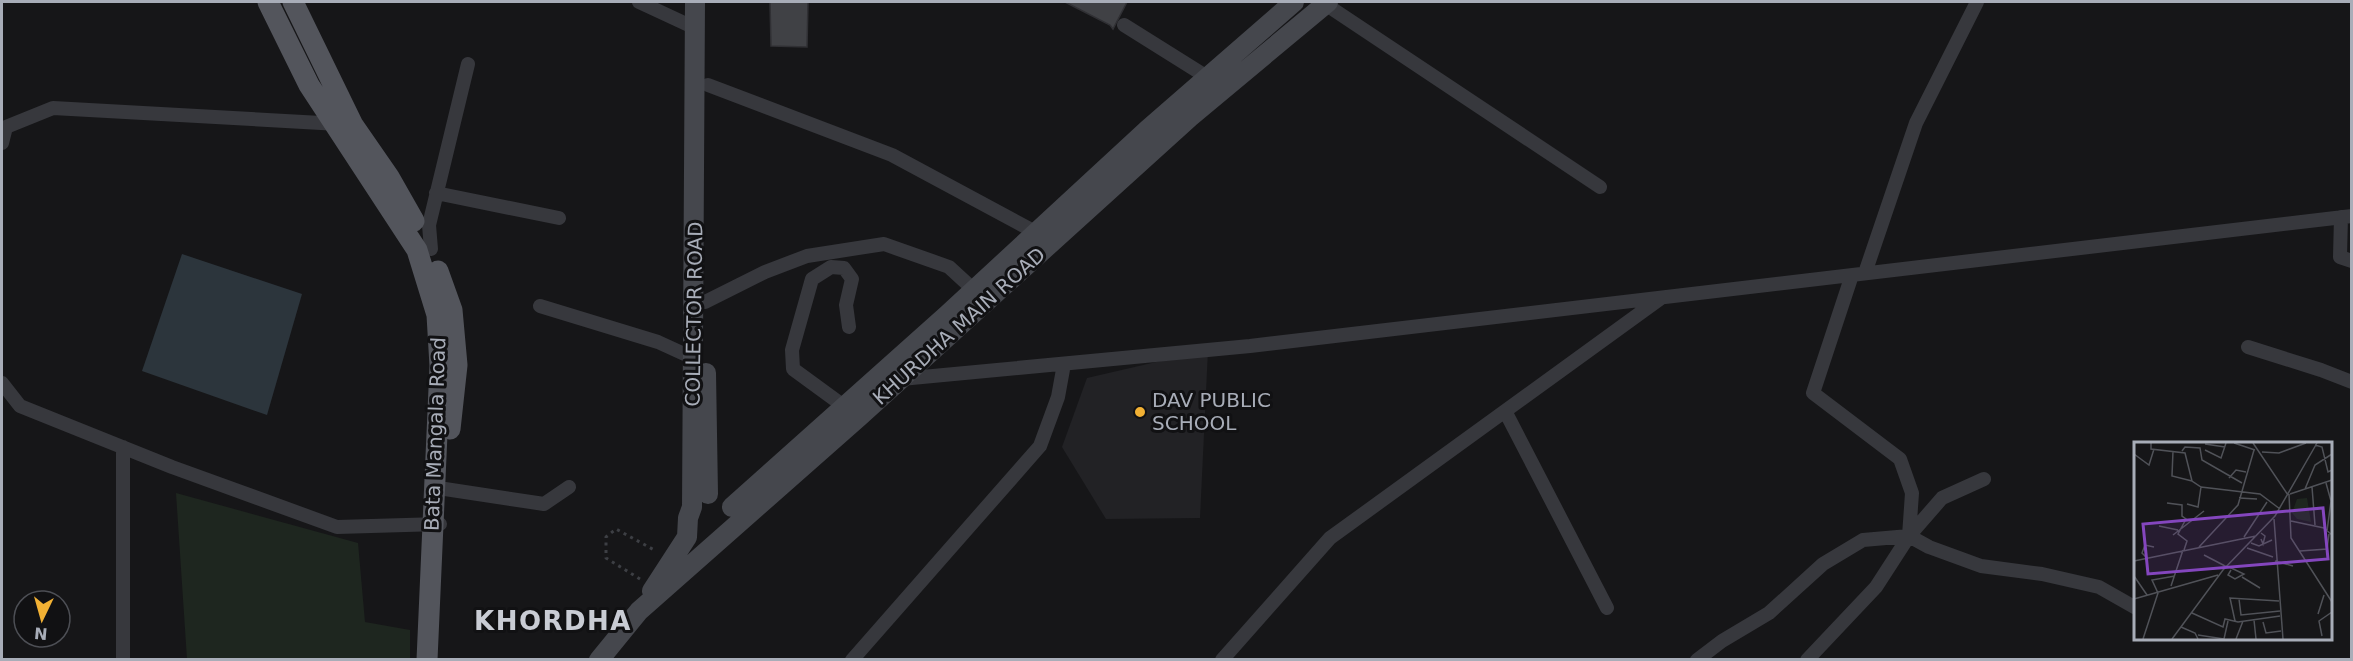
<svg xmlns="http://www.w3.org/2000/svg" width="2353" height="661" font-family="'DejaVu Sans',sans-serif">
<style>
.built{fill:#222225}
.green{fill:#1e261f}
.water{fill:#2c353c}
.building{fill:#404145;stroke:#303034;stroke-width:1.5}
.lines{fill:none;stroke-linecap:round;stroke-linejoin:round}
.path{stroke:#3d3f44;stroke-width:3;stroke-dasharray:3 4.5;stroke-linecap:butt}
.minor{stroke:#37383d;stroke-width:14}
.secondary{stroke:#45474d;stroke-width:20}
.primary{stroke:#53555c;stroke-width:21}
.poi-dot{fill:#f2b134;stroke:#111113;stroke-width:2}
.labels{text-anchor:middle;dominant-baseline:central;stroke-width:6;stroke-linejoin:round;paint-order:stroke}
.street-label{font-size:20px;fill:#a8adb8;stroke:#111113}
.poi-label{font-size:20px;fill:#a8adb8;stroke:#111113;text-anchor:start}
.district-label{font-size:26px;font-weight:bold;letter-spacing:1.5px;fill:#c9ccd4;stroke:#111113}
.inset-road{fill:none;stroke:#505258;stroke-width:1.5}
.view{fill:#8446be;fill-opacity:0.15;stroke:#8446be;stroke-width:3}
.inset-edge{fill:none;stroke:#a8adb8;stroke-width:3}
</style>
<rect width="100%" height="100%" fill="#161618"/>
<path class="built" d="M1208,350l-8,168 -94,1 -44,-72 25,-69z"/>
<path class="green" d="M176,493l182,50 7,79 45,8v29h-223z"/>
<path class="water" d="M182,254l120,40 -35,121 -125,-44z"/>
<path class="building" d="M770,2h38l-1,45 -36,-1z
M1065,2h62l-14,27 -3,-4z"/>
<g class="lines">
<path class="path" d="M640,579l-34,-21v-21l10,-8 40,22"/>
<path class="minor" d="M639,2l56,26
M1325,4l275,183
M1124,25l83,52
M708,85l184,70 145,78
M2,143l4,-16 47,-19 286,16
M436,193l123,25
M2341,217l-1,40 12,4
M431,249l-2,-24 39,-161
M1865,273l51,-150 61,-121
M705,302l60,-30 42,-16 77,-12 65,23 25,23
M540,306l118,36 35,16
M2248,347l73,23 31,12
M901,379l349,-33 1102,-130
M2,383l18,23 152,61 165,60 103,-3
M845,407l-52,-38 -1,-19 20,-71 19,-12 13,1 8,11 -6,26 3,22
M1505,411l102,197
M445,489l99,15 25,-17
M1909,536l20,11 52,19 61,8 57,13 37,21
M123,660v-213
M852,660l188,-214 18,-49 6,-33
M1222,660l108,-122 331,-240
M1697,660l25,-19 47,-28 54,-49 40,-24 46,-4 33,-38 42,-19
M1807,660l69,-73 33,-51 3,-43 -12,-34 -87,-66 39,-118"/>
<path class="secondary" d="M706,373l2,121
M732,507l215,-192 200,-185 147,-128
M652,591l35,-54 1,-19 4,-11 3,-505
M599,660l40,-49 221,-195 330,-299 138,-115"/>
<path class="primary" d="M268,2l41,83 108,165 20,65 3,51 -13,294
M293,2l60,123 36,52 25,44
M438,271l14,39 5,55 -7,64"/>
</g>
<circle class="poi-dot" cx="1140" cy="412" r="6"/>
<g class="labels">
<g class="street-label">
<text transform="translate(694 314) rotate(-89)">COLLECTOR ROAD</text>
<text transform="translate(959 326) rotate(-42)">KHURDHA MAIN ROAD</text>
<text transform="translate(435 434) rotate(-88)">Bata Mangala Road</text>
</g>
<g class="poi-label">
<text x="1152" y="400">DAV PUBLIC<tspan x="1152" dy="23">SCHOOL</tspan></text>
</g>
<g class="district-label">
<text x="553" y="621">KHORDHA</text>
</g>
</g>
<g transform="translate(2134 442)">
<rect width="198" height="198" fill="#161618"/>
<path d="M173,56l4,24 -14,-3 -5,-6 5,-14z" fill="#1e261f"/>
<path class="inset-road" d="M17,1v6l34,4 7,28 9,6 59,7 20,15M100,1l21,7M119,1l35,52M71,2l20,3M181,3l7,2 6,25 4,-2M71,8l16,8 5,-15M39,9l-1,25 20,5M48,9l3,-4 15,1 2,12 40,23M128,10l17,1 27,-10M0,12l15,11 5,-16M95,36l7,-8 10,2M192,41l5,18 -4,30M178,45l3,38M171,47l10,-24 17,-11M155,52l2,44 41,64M156,52l42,-14M105,56l18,1M33,61l15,2v11l4,3 -8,15 9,7 -3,9M53,62l11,3 3,-20M140,77l9,120M157,79l33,7 8,7M25,84l19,4M127,91l4,3 -2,8 -2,-5M39,93l31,-24M110,95l23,-35M117,101l8,3 13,-6M65,105l39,-42 16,-55M113,106l26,9M166,109l27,-2 2,-15M70,113l23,12M13,116l-5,-5 3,-8 9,2M0,119l122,-25M141,119l18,5M95,125l15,7 -9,5 -7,-4 3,-5M0,134l13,19M108,135l18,11M37,144l12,-36M0,157l84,-24M105,157l2,16 39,-4M58,171l31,14 2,-8 13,3 42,-6M184,172l6,-19M120,178l2,19M101,179l-5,-23 49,3M129,180l3,11 15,-2M47,185l14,6 3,6M64,193l26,4 4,-18M188,194l-3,-15 13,-9M9,197l15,-46 -6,-13 23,-4M38,197l51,-69 52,-54 42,-73M102,197l7,-18"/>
<path class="view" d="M189,66l5,51 -180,15 -5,-50z"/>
<rect width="198" height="198" class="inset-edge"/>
</g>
<rect width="2353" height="661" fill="none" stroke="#a8adb8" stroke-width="6"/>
<g transform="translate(42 619) rotate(185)"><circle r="28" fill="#111113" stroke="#4d4f55" stroke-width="1.5"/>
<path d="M0-4.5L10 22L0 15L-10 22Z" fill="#f2b134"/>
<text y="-9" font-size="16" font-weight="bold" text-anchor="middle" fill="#a8adb8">N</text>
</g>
</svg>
